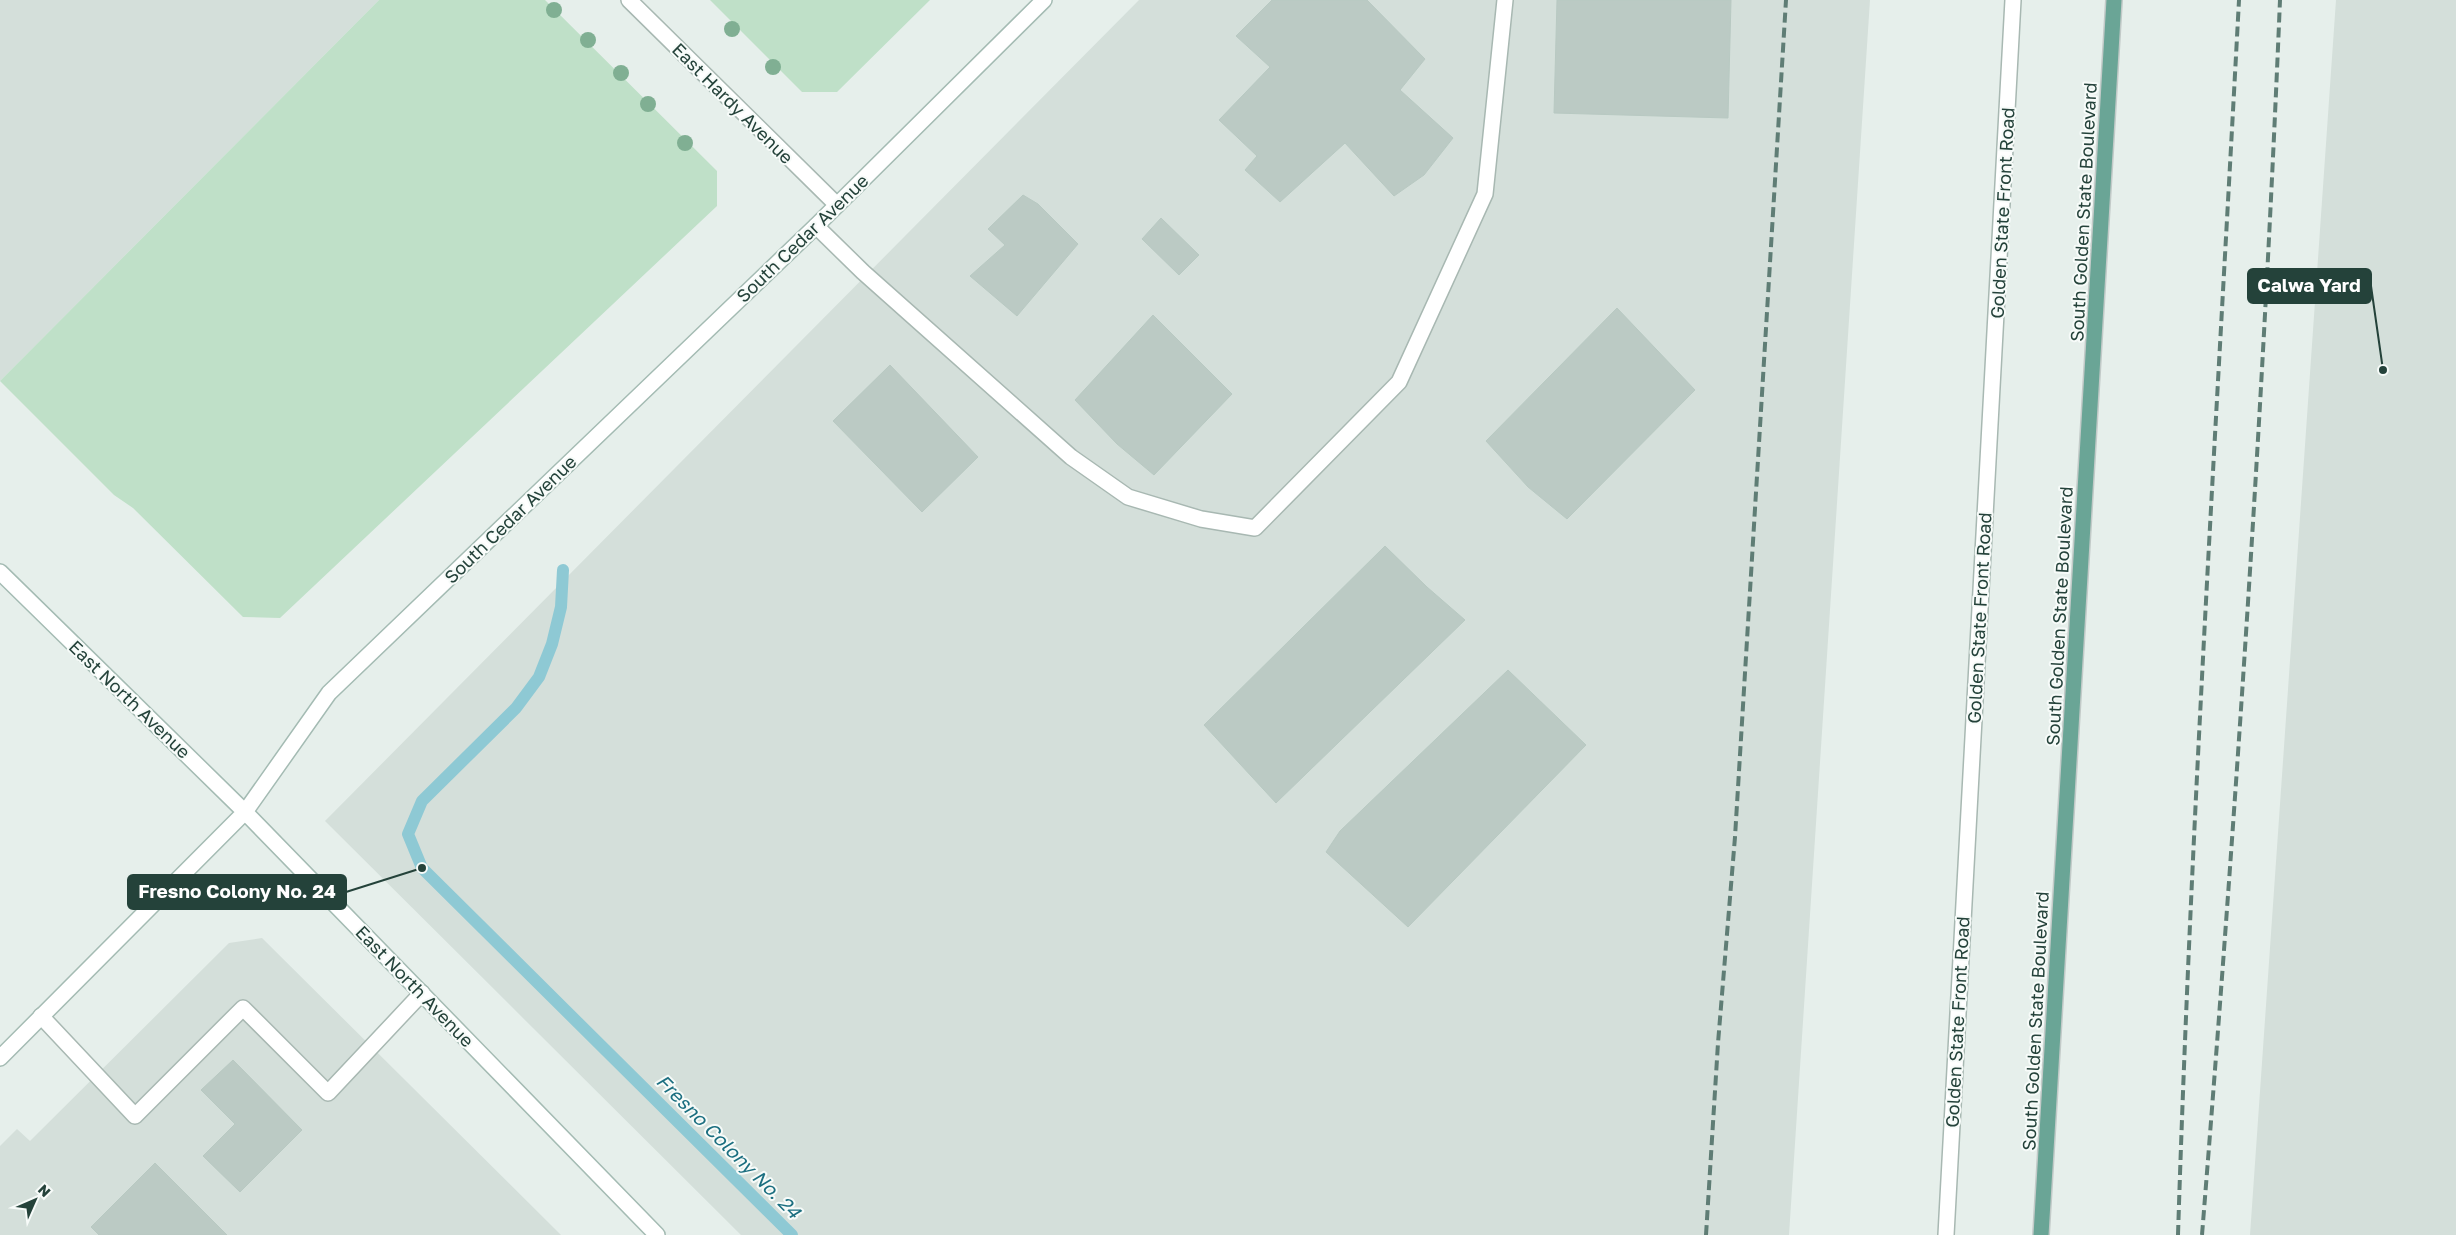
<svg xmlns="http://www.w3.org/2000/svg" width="2456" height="1235" font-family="'Golos Text',sans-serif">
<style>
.built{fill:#d4dfda}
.green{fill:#bfe0c8}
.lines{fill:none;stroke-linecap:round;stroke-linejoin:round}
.stream{stroke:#8ec9d4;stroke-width:12}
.building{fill:#bbcac4;stroke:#b8c9c2}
.lane-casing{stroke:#a8b8b2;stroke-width:18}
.street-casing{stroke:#a8b8b2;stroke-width:18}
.secondary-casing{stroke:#a4bbb3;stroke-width:18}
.primary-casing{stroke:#c2cac8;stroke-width:18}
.lane{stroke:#fff;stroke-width:15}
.street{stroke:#fff;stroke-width:15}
.secondary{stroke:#fff;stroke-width:15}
.primary{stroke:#6aa596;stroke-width:15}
.rail{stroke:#5f7d75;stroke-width:4;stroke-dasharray:10 5;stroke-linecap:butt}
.tree{fill:#80af93}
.labels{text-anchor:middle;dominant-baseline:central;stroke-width:4;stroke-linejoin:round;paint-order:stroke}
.street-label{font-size:18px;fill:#24423a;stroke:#f7fbf9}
.water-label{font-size:19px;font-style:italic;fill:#1c6f80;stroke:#f7fbf9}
.leader{fill:none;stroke:#24423a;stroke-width:2}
.callout-dot{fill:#24423a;stroke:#f7fbf9;stroke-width:2}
.callout{fill:#24423a;stroke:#24423a;stroke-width:2}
.callout-label{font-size:19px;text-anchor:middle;font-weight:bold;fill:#fff}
</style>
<rect width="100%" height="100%" fill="#e6efeb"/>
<path class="built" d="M0,0h379l-379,381z
M1139,0h731l-81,1235h-1048l-416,-414z
M2336,0h120v1235h-206z
M262,938l299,297h-561v-89l17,-17 13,12 199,-198z"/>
<path class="green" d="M379,0h166l172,171v35l-437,412 -37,-1 -110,-109 -19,-13 -114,-114z
M710,0h220l-93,92h-35z"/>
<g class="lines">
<path class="stream" d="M563,570l-2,37 -9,37 -13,33 -23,31 -94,93 -14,33 14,34 370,367"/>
</g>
<path class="building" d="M1272,0h95l58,59 -25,31 53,48 -29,37 -30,21 -49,-53 -65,59 -35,-32 12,-14 -38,-36 51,-53 -34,-31z
M1557,0h174l-3,118 -174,-5z
M1023,195l15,9 40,40 -61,72 -47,-40 35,-31 -17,-16z
M1161,218l38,37 -20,20 -37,-36z
M1617,308l78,82 -128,129 -39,-32 -42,-46z
M1153,315l79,79 -78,81 -37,-31 -42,-44z
M890,365l88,92 -56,55 -89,-91z
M1385,546l42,41 38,33 -189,183 -72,-78z
M1508,670l78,75 -178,182 -82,-75 14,-21z
M233,1060l69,70 -62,62 -37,-36 32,-32 -34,-34z
M155,1163l72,72h-128l-8,-8z"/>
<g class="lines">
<g class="lane-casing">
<path id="lane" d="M816,226l47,46 208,185 57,40 73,22 54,9 144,-146 86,-188 20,-194
M41,1016l94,100 108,-108 85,85 94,-100"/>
</g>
<g class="street-casing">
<path id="street" d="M629,0l208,205
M1946,1235l67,-1235"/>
</g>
<g class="secondary-casing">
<path id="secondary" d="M0,572l245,240 412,423
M0,1058l245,-246 84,-119 487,-467 228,-226"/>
</g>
<g class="primary-casing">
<path id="primary" d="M2041,1235l73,-1235"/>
</g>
<use href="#lane" class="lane"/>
<use href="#street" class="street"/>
<use href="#secondary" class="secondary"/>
<use href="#primary" class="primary"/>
<path class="rail" d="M1706,1235l12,-192 17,-206 51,-837
M2178,1235c13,-412 39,-823 61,-1235
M2202,1235c33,-411 61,-823 78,-1235"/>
</g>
<g class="tree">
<circle cx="554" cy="10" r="8"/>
<circle cx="732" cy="29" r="8"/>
<circle cx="588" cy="40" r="8"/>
<circle cx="773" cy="67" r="8"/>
<circle cx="621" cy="73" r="8"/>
<circle cx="648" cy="104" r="8"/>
<circle cx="685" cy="143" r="8"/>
</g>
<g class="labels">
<g class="street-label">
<text transform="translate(733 103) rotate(45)">East Hardy Avenue</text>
<text transform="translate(2083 212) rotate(-87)">South Golden State Boulevard</text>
<text transform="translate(2002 213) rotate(-87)">Golden State Front Road</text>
<text transform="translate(802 238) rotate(-44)">South Cedar Avenue</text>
<text transform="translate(510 519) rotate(-44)">South Cedar Avenue</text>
<text transform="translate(2059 616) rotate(-87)">South Golden State Boulevard</text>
<text transform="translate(1979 618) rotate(-87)">Golden State Front Road</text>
<text transform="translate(130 699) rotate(44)">East North Avenue</text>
<text transform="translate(415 986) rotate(46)">East North Avenue</text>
<text transform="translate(2035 1021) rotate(-87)">South Golden State Boulevard</text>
<text transform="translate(1957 1022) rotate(-87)">Golden State Front Road</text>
</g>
<g class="water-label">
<text transform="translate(729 1146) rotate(45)">Fresno Colony No. 24</text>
</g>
</g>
<path class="leader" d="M2383 370L2371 286M422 868L346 892"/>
<g class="callout-dot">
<circle cx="2383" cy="370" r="5"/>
<circle cx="422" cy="868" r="5"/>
</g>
<g class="callout">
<rect x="2248" y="269" width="123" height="34" rx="5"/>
<rect x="128" y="875" width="218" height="34" rx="5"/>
</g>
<g class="callout-label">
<text x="2309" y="292">Calwa Yard</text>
<text x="237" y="898">Fresno Colony No. 24</text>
</g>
<g transform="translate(35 1200) rotate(45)" stroke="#f7fbf9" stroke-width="4" paint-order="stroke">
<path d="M0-4L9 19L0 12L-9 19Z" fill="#24423a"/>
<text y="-8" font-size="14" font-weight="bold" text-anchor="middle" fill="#24423a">N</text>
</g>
</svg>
